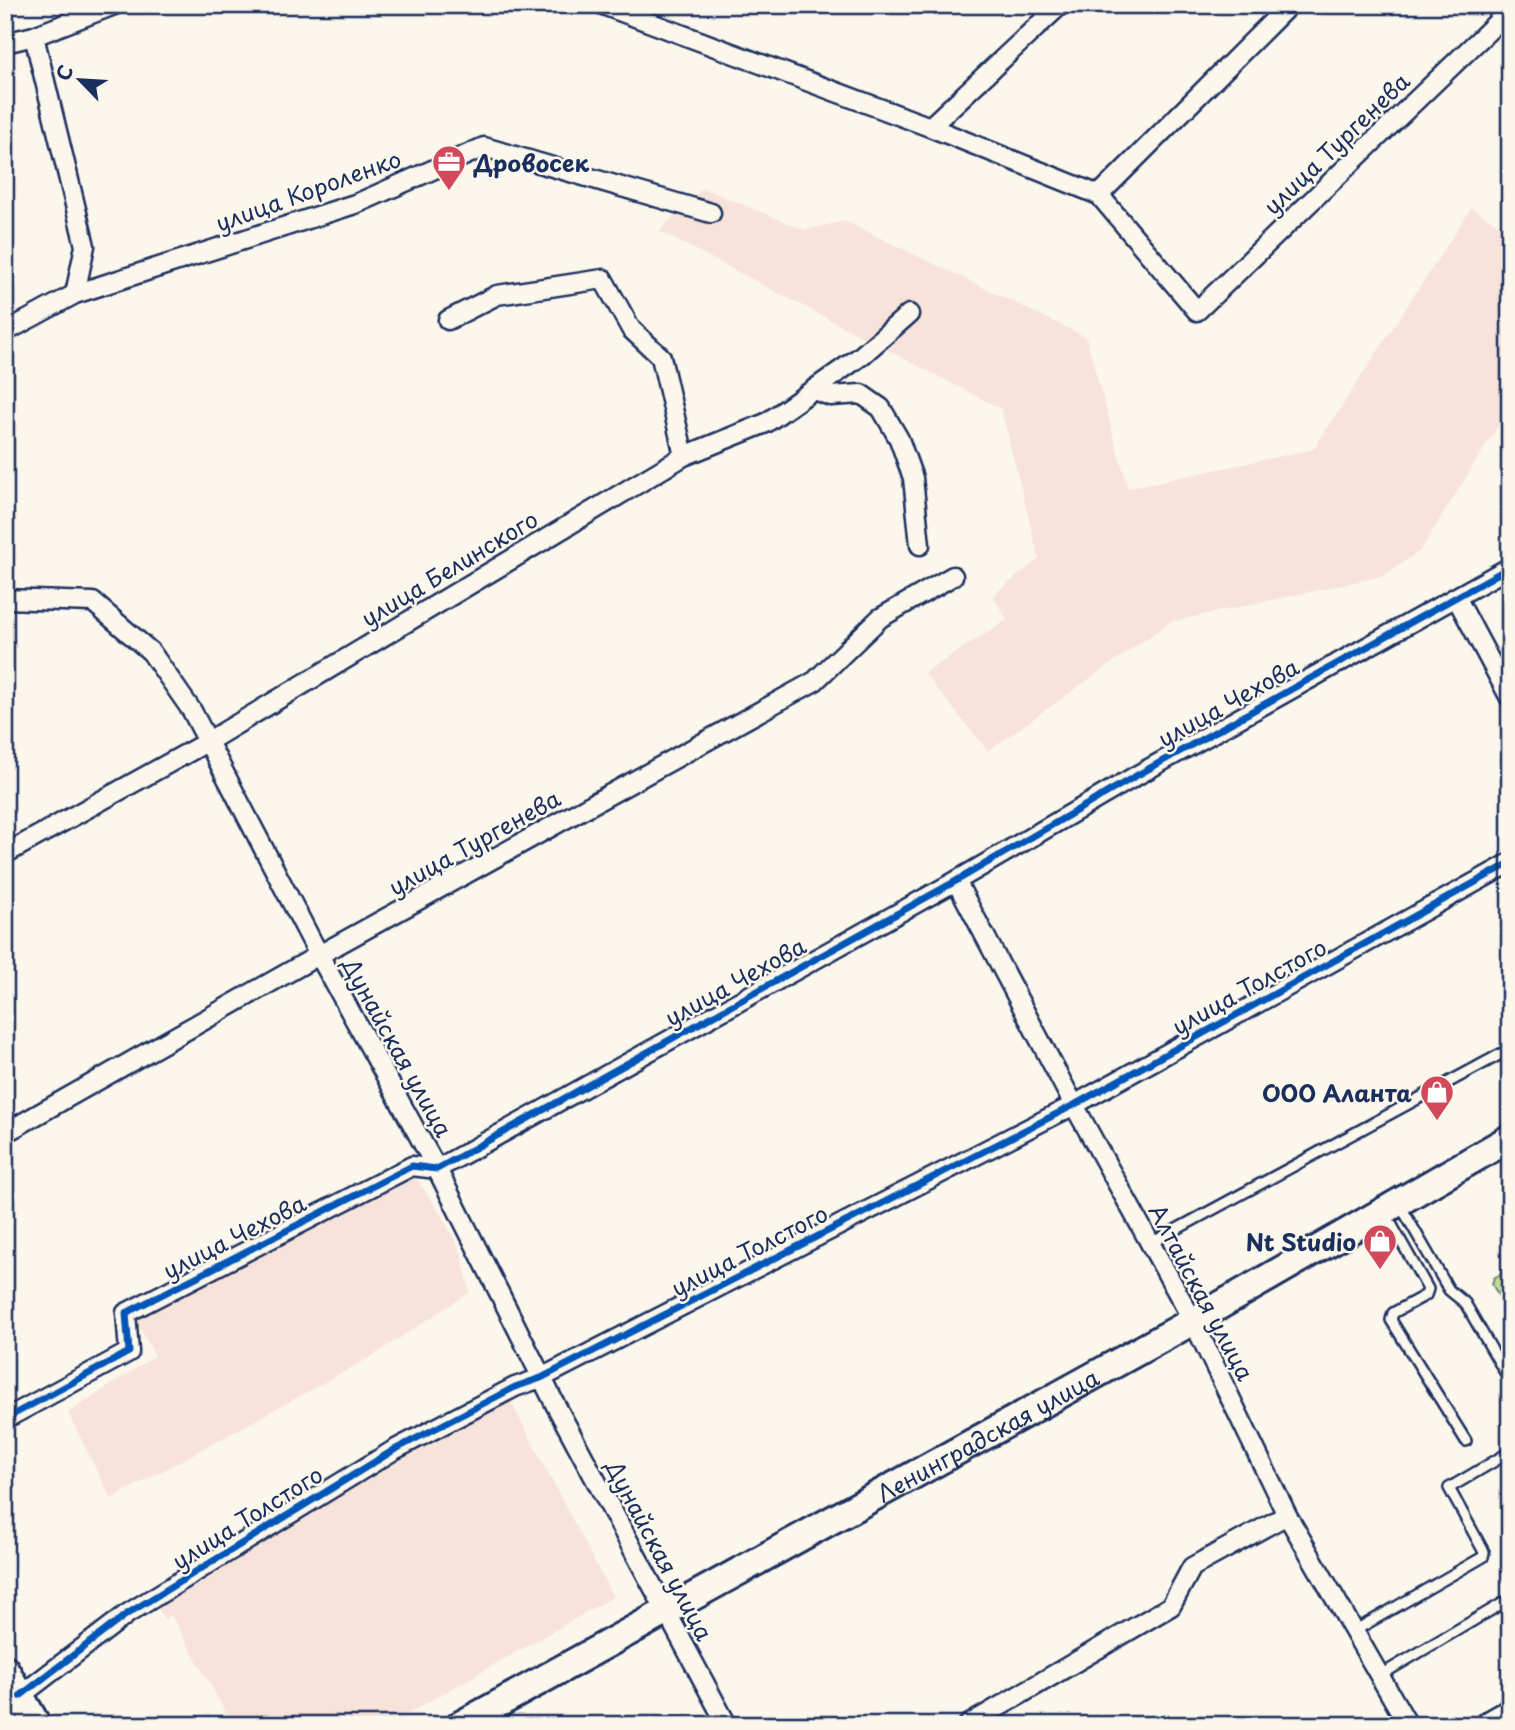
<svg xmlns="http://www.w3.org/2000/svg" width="1515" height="1730" font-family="'Playpen Sans',sans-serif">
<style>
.built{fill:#f8e3da}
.green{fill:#bedd96;stroke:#6c867a;stroke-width:2}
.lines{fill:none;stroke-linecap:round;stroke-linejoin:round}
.lane-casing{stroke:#1b2f5e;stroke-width:14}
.street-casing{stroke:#1b2f5e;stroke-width:23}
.secondary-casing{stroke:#1b2f5e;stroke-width:32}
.lane{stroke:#fbf7ec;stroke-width:9}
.street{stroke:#fbf7ec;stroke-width:18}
.secondary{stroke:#fbf7ec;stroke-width:26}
.cycleway-casing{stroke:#fbf7ec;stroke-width:11}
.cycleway{stroke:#0057b8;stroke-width:7}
.labels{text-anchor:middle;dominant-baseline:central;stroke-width:5;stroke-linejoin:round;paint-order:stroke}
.street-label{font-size:23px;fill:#1b2f5e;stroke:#fbf7ec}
.poi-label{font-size:23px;font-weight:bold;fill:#1b2f5e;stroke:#fbf7ec;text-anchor:end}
</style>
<rect width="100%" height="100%" fill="#fbf7ec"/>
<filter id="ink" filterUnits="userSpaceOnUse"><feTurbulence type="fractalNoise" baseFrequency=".0143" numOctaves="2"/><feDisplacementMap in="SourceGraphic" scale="14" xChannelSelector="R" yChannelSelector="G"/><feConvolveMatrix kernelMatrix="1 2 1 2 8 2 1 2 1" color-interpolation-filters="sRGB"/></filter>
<g filter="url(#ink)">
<path class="built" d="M703,188l102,42 40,-9 241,116 42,151 186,-39 157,-241 39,23v176l-90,144 -37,25 -213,46 -182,129 -64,-78 83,-53 -14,-25 46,-36 -38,-150 -342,-178z
M413,1173l30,45 18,34 9,40 -99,65 -260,142 -43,-86 87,-57 -21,-39z
M509,1398l104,199 -225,128h-155l-62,-110 -7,4 -10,-17z"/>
<path class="green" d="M1510,1269v47l-18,-32 2,-6z"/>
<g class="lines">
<g class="lane-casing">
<path id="lane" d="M1400,1205l49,85 16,13 45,78
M1385,1213l43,76 -2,6 -33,18 -2,7 75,121
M1151,1243l359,-194
M1354,1631l129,-74 1,-5 -35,-64 61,-36
M1379,1676l131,-77"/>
</g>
<g class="street-casing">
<path id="street" d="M603,5l327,122 130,-122
M34,36l51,210 -10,48
M5,43l29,-7 80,-31
M930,127l169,68 98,116 313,-301
M1099,195l190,-190
M448,320l49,-25 106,-16 28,50 30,28 23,99
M5,332l70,-38 283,-91 126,-56 227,66
M813,390l18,6 30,-2 20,14 18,31 14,39 7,67
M1456,597l54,101
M5,599l88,3 58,50 41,59 127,244 118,214 118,235 172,321
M5,854l202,-112 477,-286 82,-33 95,-67 48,-42
M956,881l118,224 119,216 94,194 121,210
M5,1133l314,-178 496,-274 65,-63 73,-42
M5,1419l124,-67 -3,-39 286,-147 25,3 519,-288 178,-104 376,-210
M20,1696l107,-82 267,-164 121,-63 26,-9 533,-273 436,-242
M968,1725l203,-119 21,-39 95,-52"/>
</g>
<g class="secondary-casing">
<g id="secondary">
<path d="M5,1669l32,56"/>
<path id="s1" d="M460,1725l733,-404 317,-183"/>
<path d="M1489,1725l21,-12"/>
</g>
</g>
<use href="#lane" class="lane"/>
<use href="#street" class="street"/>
<use href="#secondary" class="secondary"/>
<g class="cycleway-casing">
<path id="cycleway" d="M5,1419l124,-67 -3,-39 286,-147 25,3 519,-288 178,-104 376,-210
M20,1696l107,-82 267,-164 121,-63 26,-9 533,-273 436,-242"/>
</g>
<use href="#cycleway" class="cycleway"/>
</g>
</g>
<defs>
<g id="office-pin" transform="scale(1.75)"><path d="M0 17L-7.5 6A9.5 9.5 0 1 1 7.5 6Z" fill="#d1495b" stroke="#fbf7ec"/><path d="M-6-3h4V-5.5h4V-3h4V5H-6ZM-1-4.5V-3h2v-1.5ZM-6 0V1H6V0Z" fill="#fff"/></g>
<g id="shop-pin" transform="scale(1.75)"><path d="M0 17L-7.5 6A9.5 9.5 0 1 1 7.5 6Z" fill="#d1495b" stroke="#fbf7ec"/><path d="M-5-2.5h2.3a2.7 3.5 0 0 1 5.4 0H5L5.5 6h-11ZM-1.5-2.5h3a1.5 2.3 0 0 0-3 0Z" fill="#fff"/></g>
</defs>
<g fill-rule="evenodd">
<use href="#office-pin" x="449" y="162"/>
<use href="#shop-pin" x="1437" y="1092"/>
<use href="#shop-pin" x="1380" y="1241"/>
</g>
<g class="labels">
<g class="street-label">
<text transform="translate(1336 143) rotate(-44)">улица Тургенева</text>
<text transform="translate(308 190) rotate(-20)">улица Короленко</text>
<text transform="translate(449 568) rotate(-31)">улица Белинского</text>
<text transform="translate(1228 702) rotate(-29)">улица Чехова</text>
<text transform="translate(474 842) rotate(-29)">улица Тургенева</text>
<text transform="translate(735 981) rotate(-29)">улица Чехова</text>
<text transform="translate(1249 986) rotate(-29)">улица Толстого</text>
<text transform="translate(398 1047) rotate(61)">Дунайская улица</text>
<text transform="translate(234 1236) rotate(-27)">улица Чехова</text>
<text transform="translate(749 1250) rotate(-27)">улица Толстого</text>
<text transform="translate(1202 1292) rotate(62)">Алтайская улица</text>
<text stroke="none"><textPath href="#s1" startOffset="602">Ленинградская улица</textPath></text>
<text transform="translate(247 1517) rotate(-32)">улица Толстого</text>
<text transform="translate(660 1550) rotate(62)">Дунайская улица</text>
</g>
<g class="poi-label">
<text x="474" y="162" text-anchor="start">Дровосек</text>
<text x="1412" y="1092">ООО Аланта</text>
<text x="1356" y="1241">Nt Studio</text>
</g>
</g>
<rect width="1515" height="1730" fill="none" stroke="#fbf7ec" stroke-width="28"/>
<rect x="14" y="14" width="1487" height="1702" fill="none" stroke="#1b2f5e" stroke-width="2.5" filter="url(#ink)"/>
<g transform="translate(80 80) rotate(295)" stroke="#fbf7ec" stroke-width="5" paint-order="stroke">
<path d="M0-5L12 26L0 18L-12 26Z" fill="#1b2f5e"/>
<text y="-10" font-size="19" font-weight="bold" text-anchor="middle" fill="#1b2f5e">С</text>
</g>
</svg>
